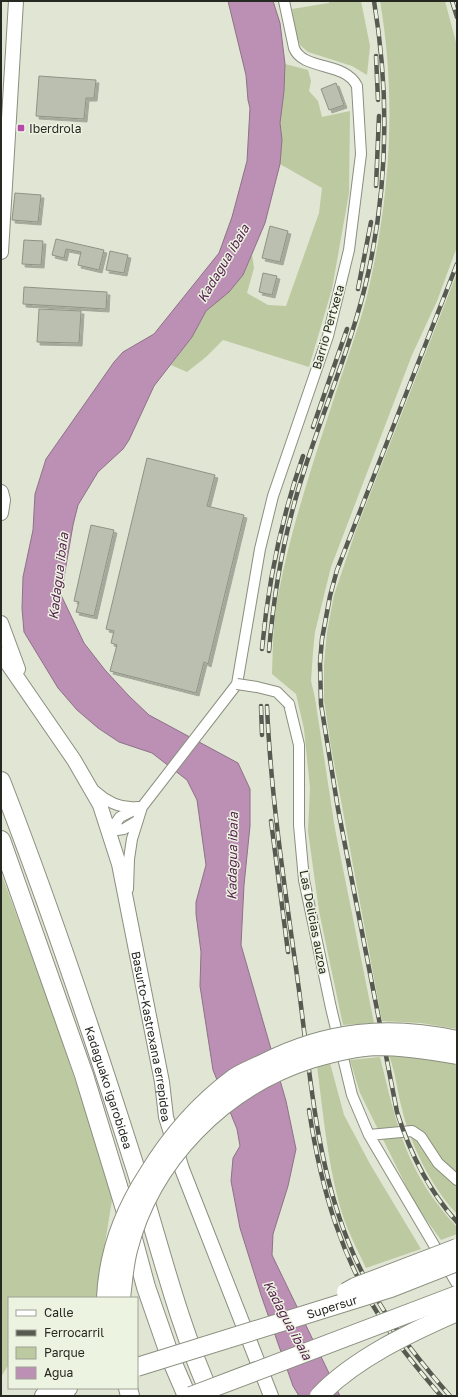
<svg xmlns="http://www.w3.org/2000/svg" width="458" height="1397" font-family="'Golos Text',sans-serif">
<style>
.green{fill:#bdc9a0}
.water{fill:#bb90b4;stroke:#8e7188}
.building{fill:#babfaf;stroke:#8e9383;filter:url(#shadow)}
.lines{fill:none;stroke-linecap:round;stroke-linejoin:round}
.street-casing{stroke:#8a8f7f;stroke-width:12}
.secondary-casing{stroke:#8a8f7f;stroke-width:16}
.highway-casing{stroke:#8a8f7f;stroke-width:20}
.street{stroke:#fff;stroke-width:10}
.secondary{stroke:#fff;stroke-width:14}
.highway{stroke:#fff;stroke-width:18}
.rail-casing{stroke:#575a51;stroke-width:4.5}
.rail{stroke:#edf3e1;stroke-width:3;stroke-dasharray:9;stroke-linecap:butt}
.street-bridge-casing{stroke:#8a8f7f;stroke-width:12;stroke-linecap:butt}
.highway-bridge-casing{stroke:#8a8f7f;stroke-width:20;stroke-linecap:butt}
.street-bridge{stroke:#fff;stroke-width:10}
.highway-bridge{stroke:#fff;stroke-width:18}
.poi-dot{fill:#b64aaa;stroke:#edf3e1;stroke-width:1.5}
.labels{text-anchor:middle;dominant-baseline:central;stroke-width:3;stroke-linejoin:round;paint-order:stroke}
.poi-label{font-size:12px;fill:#262822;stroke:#edf3e1;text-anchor:start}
.street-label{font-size:12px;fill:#262822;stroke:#edf3e1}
.water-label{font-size:13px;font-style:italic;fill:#541f4e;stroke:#edf3e1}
</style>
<defs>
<filter id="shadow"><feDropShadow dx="3" dy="3" stdDeviation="0" flood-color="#0004"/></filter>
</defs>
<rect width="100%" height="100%" fill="#e0e5d4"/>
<path class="green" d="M329,1h32l9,45 -3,29 -15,-9 -44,-14 -8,-7 -4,-12 -4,-24 37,-6z
M380,1h65l12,45v201l-20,54 -25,54 -81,212 -16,65 -2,20 -2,29 4,17 20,131 39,194 -31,2 -24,-114 -11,-80 2,-43 -6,-59 -8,-35 -24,-20c1,-27 1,-56 7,-83 13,-67 35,-131 56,-196 11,-33 23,-65 32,-99 23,-96 30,-197 13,-295z
M285,64l23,6 3,11 -2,10 9,10 4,16 28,-6 -1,82 -17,96 -23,78 -86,-27 -17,17 -19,15 -16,-7 21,-28 14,-26 23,-19 14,-17 9,-21 2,14 -7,25 21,12 18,1 33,-93 3,-25 -42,-24 2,-24 -2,-17 4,-32z
M457,273v756l-36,-6 -39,-2 -51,-274 -7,-47v-36l3,-32 7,-37 22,-65z
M1,873l51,138 61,183 -15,92 1,12h-90v66l-8,13z
M389,1056l35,1 33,5v152c-25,-26 -47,-70 -55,-105 -5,-18 -6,-36 -13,-53z
M380,1057c17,69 26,116 77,170v7l-16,6 -26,-36 -55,-111 -10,-33z
M330,1063l14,52 26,49 51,85 -55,19c-10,-21 -21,-42 -27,-65 -12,-45 -16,-91 -22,-137z"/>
<path class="water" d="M228,1h45l7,22 5,41 -1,27 -4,32 2,17 -2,24 -15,59 -22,52 -14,17 -23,19 -14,26 -38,49 -25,54 -6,9 -25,23 -20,33 -5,20 -12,70 23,48 21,27 24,26 20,19 89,48 12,26v37l-6,59 -3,60 45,156 10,48 -8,37 -15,48 -1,21 68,141h-41l-6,-10 -32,-91 -21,-67 -9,-47 2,-23 7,-12 -3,-17 -24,-59 -13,-84 1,-34 -5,-38v-12l10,-37 -9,-65 -10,-20 -35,-27 -33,-11 -21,-14 -21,-18 -19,-22 -34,-56 -2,-24 1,-31 10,-47 2,-36 11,-35 68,-97 9,-10 31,-18 65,-81 13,-36 15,-56 3,-53 -2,-8 -2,-25z"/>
<path class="building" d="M39,76l57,4 -2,18h-8l-2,21 -48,-3z
M336,83l8,22 -15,5 -8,-21z
M15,193l26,2 -3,27 -26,-2z
M270,226l18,5 -8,31 -18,-4z
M56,239l48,11 -5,20 -21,-5 3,-13 -15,-3 -2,9 -12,-3z
M24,240l19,1 -2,24 -19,-1z
M110,251l18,4 -4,18 -18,-3z
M263,273l14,3 -5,19 -13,-3z
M24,287l83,5 -1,17 -83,-5z
M39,309l42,2 -2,32 -42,-1z
M147,458l68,17 -8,31 37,9 -36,149 -4,-2 -8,31 -86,-22 7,-26 -6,-2 3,-12 -8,-2z
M91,525l23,5 -20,86 -18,-4 3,-10 -5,-1z"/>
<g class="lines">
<g class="street-casing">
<path id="street" d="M289,704l10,41v80l5,55 27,128 21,87 17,40 88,149
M95,791c12,11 26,18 43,16
M137,821l-13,8 -14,2 10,-14 20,-10
M128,889l1,-30 3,-20 10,-32 95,-123 23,-135 13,-53 55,-160 21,-86 12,-96 -4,-68c-12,-25 -54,-15 -63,-38l-10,-47
M369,1135l43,-4 9,6 17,26 19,17"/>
</g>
<g class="secondary-casing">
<g id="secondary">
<path d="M1,252l15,-251"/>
<path d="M1,492l2,8 -2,13"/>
<path d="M1,623l17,46"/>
<path id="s1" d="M1,654l73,106 26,45 19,59 43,218 4,35 16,52 89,227"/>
</g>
</g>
<g class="highway-casing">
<g id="highway">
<path id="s2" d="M1,781c49,126 92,254 133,383 25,78 43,158 77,232"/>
<path d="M1,840l83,235 41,134 21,78 25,72 16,37"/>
<path d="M128,1388l2,8"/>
<path d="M44,1396l24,-8"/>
</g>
</g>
<use href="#street" class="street"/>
<use href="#secondary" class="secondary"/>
<use href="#highway" class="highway"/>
<g class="rail-casing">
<path id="rail" d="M452,1l5,16
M376,56l2,44
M376,186l3,-70
M457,264l-120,306 -7,26 -8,43 -2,24 1,41 17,105 59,303c13,41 31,78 60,110
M358,289l13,-67
M313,427l34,-98
M262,649c6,-66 19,-130 41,-193
M269,651c5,-62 16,-123 36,-183 21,-65 48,-127 63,-194 20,-90 21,-183 6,-273
M261,706l1,29
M267,706c4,95 19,189 32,284 11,84 17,171 49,251 23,59 61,108 102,155
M271,821l17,131
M309,1110c12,79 33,153 79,219 16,24 34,45 53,67"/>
</g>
<use href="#rail" class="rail"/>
<g class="street-bridge-casing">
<path id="street-bridge" d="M237,684l20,3 20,5 12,12"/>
</g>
<g class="highway-bridge-casing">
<g id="highway-bridge">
<path d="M346,1292l9,-5 102,-39"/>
<path d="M106,1298c2,-45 18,-87 42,-124 23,-38 51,-70 86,-96 9,-6 20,-10 30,-15 63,-32 124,-38 193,-23"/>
<path d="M121,1298c2,-16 3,-32 7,-48 23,-90 95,-163 183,-191 20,-6 43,-12 65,-13 27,0 54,4 81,9"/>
<path id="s3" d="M137,1367l254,-79 66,-26"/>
<path d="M191,1396l266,-101"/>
<path d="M319,1396c35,-37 92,-64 138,-84"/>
</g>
</g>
<use href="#street-bridge" class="street-bridge"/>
<use href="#highway-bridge" class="highway-bridge"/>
</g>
<rect class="poi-dot" x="17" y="124" width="8" height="8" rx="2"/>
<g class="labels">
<g class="poi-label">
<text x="29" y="128">Iberdrola</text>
</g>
<g class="street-label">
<text transform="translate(328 327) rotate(-74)">Barrio Pertxeta</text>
<text transform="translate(314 922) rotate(79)">Las Delicias auzoa</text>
<text stroke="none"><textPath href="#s1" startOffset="418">Basurto-Kastrexana errepidea</textPath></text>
<text stroke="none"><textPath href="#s2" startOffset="325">Kadaguako igarobidea</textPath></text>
<text stroke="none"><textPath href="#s3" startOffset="204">Supersur</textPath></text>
</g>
<g class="water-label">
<text transform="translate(223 263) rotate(-59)">Kadagua ibaia</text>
<text transform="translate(58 576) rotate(-83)">Kadagua ibaia</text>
<text transform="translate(232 856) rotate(-89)">Kadagua ibaia</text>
<text transform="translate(288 1320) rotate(62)">Kadagua ibaia</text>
</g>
</g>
<rect width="458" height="1397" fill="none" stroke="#262822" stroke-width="4"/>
<rect x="8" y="1297" width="130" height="92" fill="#edf3e1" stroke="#9da295"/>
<rect x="16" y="1310" width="20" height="6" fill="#ffffff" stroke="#9da295"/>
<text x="44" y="1317" font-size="12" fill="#262822">Calle</text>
<rect x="16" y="1330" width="20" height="6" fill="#575a51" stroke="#9da295"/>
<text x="44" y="1337" font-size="12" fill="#262822">Ferrocarril</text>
<rect x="16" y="1347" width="20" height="12" fill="#bdc9a0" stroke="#9da295"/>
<text x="44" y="1357" font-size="12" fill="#262822">Parque</text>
<rect x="16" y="1367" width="20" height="12" fill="#bb90b4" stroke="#9da295"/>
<text x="44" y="1377" font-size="12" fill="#262822">Agua</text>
</svg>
